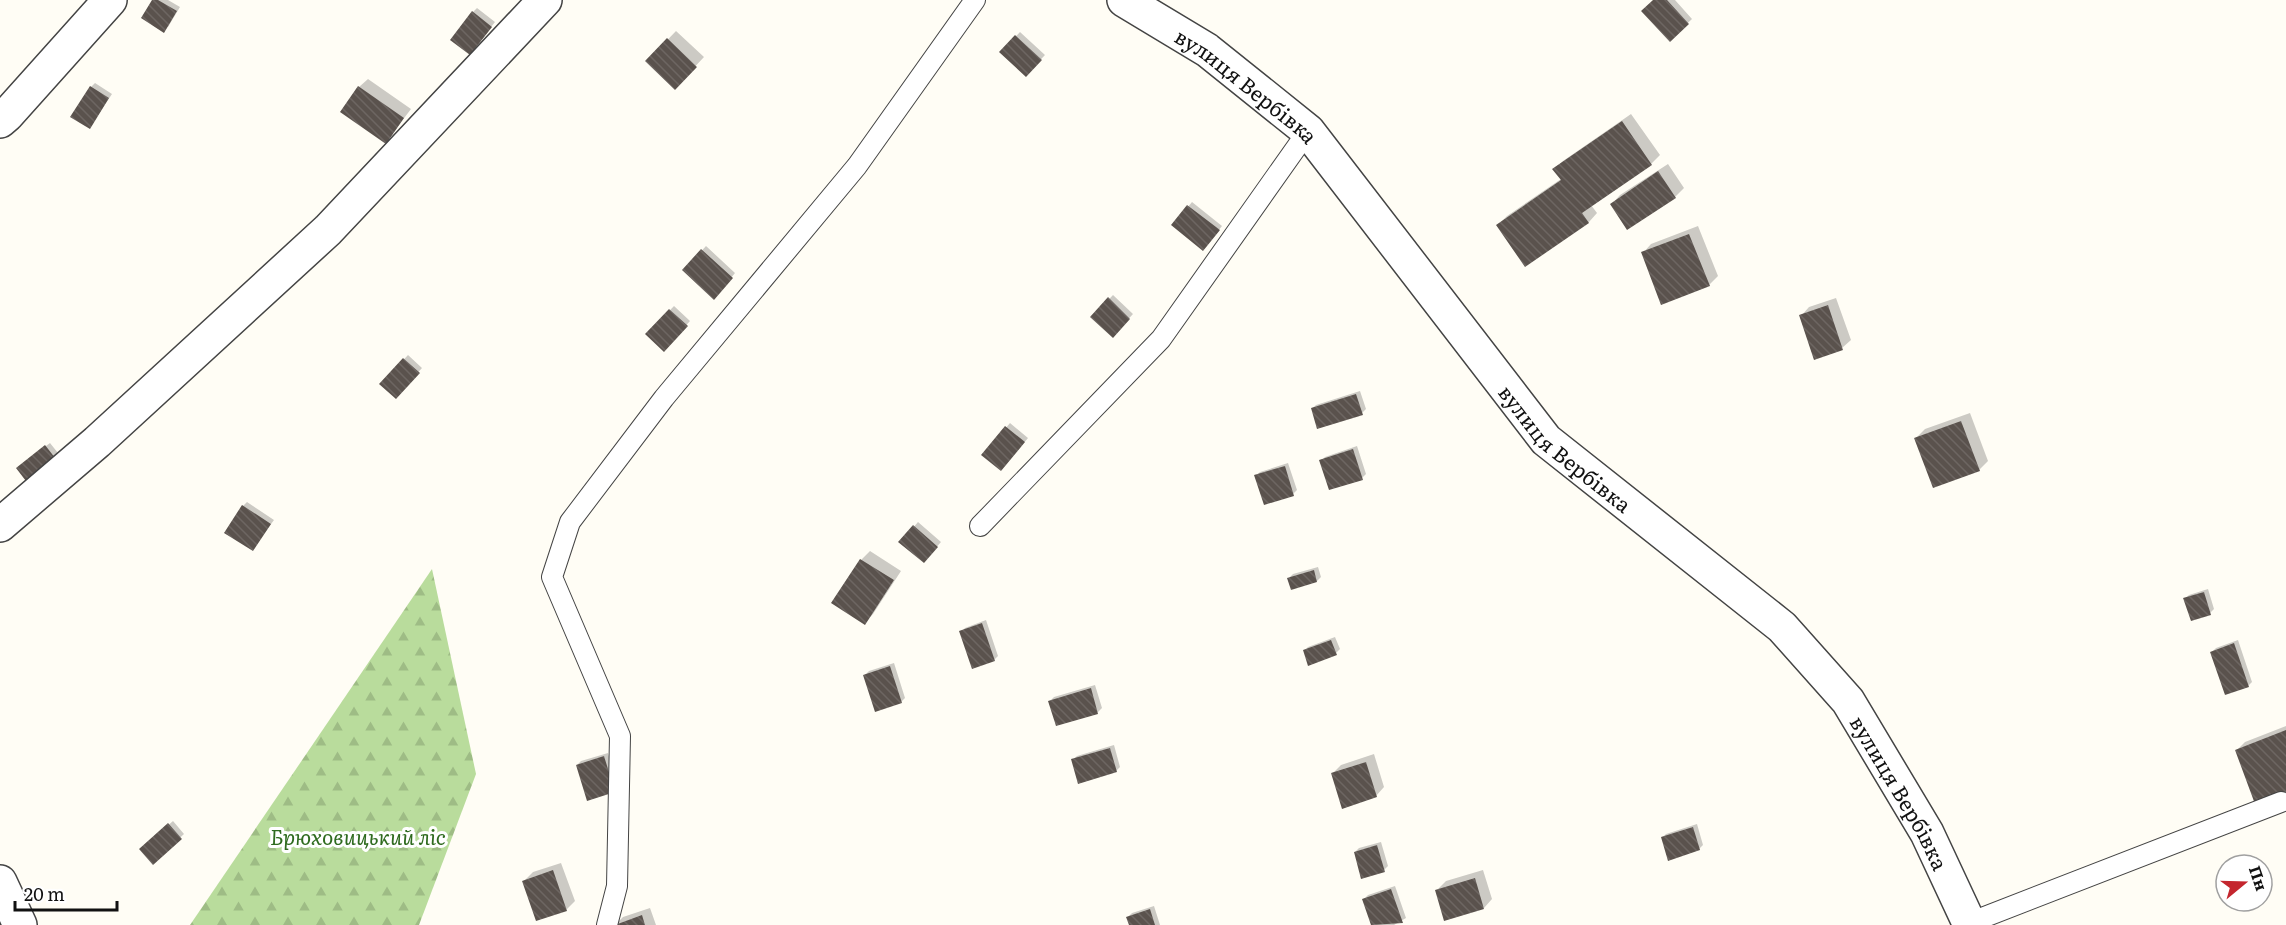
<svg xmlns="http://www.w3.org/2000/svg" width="2286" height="925" font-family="Literata,serif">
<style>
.forest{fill:url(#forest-firs)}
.shadow{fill:#0003}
.building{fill:url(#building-back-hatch)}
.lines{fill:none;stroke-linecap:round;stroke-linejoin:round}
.service-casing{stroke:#444;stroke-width:22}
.minor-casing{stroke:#444;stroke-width:36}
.service{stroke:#fff;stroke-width:20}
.minor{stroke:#fff;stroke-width:33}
.labels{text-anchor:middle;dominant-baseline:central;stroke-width:6;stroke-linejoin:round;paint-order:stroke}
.street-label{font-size:21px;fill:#111;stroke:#fff}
.park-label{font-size:21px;font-style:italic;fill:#2f6b1f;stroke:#fff}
</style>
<defs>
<pattern id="forest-firs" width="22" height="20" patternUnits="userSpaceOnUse" patternTransform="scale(1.5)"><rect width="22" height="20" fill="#b9dc9c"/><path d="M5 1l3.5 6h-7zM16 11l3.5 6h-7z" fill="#9ebc85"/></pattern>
<pattern id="building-back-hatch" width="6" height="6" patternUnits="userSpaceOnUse" patternTransform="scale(1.5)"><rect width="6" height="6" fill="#5a524d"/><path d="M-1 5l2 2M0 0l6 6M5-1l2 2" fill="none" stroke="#6d6662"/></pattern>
</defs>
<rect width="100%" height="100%" fill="#fffdf5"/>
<path class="forest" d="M432,569l44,205 -57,151h-229z"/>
<path class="shadow" d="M154,0h14l12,7 -12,20z
M1655,0h20l17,19 -22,21z
M477,8l18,14 -21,27 -1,-37z
M676,31l28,26 -29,31 -28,-27z
M1020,32l25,23 -19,20 -25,-23z
M368,79l43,30 -25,33 -27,-55z
M95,83l17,11 -22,33 1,-40z
M1631,114l29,41 -9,9 -60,41 6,8 -8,9 -63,43 -28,-40 9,-9 54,-37 -7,-10 9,-8z
M1668,164l16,24 -9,9 -63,7 8,-9z
M1192,202l30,24 -15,19 -34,-20z
M1698,226l20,50 -9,9 -66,-32 8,-9z
M706,246l29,27 -17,21 -34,-24z
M1113,295l20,19 -20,22 -21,-19z
M1836,298l15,42 -9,8 -41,-32 8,-9z
M674,306l16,15 -26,29 -17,-16z
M408,355l14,13 -26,29 -15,-13z
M1360,391l6,18 -4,4 -50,-4 4,-4z
M1970,413l18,48 -9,9 -63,-32 9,-9z
M1010,423l18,15 -23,28 -22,-11z
M50,443l12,15 -40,6z
M1357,446l9,28 -4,4 -41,-17 4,-4z
M1288,463l9,27 -4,4 -37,-18 4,-4z
M247,502l27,18 -21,29 -10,-43z
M918,522l23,20 -14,16 -26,-16z
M870,551l31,20 -28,43 -8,9 -4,-63z
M1318,567l3,10 -4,4 -28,-3 4,-4z
M2208,589l6,20 -4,4 -25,-14 4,-4z
M986,620l12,36 -4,4 -33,-28 4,-4z
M1335,637l5,12 -4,4 -32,-2 4,-4z
M2238,640l14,42 -4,4 -36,-34 4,-4z
M894,663l11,35 -4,4 -36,-27 4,-4z
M1095,685l7,23 -4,4 -41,13 -7,-24 4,-4z
M2286,726v65l-49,-41 8,-8z
M1114,745l6,22 -4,4 -43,-11 4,-4z
M608,753l10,33 -41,-21 4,-4z
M1374,754l10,33 -8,9 -44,-22 9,-9z
M173,821l11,13 -31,29 -12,-14z
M1697,824l6,21 -4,4 -37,-11 4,-4z
M1381,842l7,24 -4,4 -29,-18 4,-4z
M561,863l14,38 -9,9 -42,-29 9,-9z
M1483,870l9,29 -8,9 -47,-18 9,-9z
M1395,886l11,32 -12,7h-21l-9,-26 4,-4z
M1154,906l6,19h-29l-3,-8 4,-4z
M650,908l6,17h-41l8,-8z"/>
<path class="building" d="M152,0h6l19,11 -13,22 -23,-15z
M1653,0h14l22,24 -19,18 -29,-31z
M472,11l20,16 -22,28 -20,-15z
M1015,35l27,25 -16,17 -27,-25z
M667,38l30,29 -22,23 -30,-29z
M90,86l19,12 -19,31 -20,-12z
M358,86l46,32 -18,26 -46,-32z
M1622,121l30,44 -70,48 7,10 -64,44 -29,-42 65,-45 -9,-11z
M1658,171l18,27 -49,32 -17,-26z
M1187,205l33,25 -17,21 -32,-26z
M1689,234l21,52 -49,19 -20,-53z
M701,249l32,29 -19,22 -32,-30z
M1108,297l22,22 -17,19 -23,-21z
M1828,305l15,45 -29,10 -15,-45z
M669,309l19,17 -24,26 -19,-18z
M403,358l17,15 -24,26 -17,-15z
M1356,394l7,21 -46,14 -6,-21z
M1961,421l19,50 -47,17 -19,-50z
M1005,426l20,16 -24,29 -20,-16z
M45,445l14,18 -30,22 -13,-17z
M1353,449l10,31 -34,10 -10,-30z
M1285,466l9,30 -30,9 -10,-30z
M242,505l29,19 -18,27 -29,-18z
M913,525l25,22 -14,16 -26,-21z
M860,559l34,21 -29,45 -34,-22z
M1314,570l3,12 -26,8 -4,-12z
M2204,592l7,23 -20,6 -8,-23z
M982,623l13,38 -23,8 -13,-38z
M1331,640l6,15 -29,11 -5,-16z
M2234,643l15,44 -24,8 -15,-43z
M890,666l12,37 -27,9 -12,-37z
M1091,688l7,26 -42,12 -8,-25z
M2286,730v62l-31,12 -20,-54z
M1110,748l7,24 -39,12 -7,-25z
M604,756l11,36 -28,9 -11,-36z
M1366,762l11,35 -35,12 -11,-36z
M168,823l14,16 -29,26 -14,-16z
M1693,827l7,23 -32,11 -7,-24z
M1377,845l8,27 -24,7 -7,-27z
M553,870l14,41 -31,10 -14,-40z
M1475,878l9,31 -40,12 -9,-31z
M1391,889l12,34 -32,2 -9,-26z
M1150,909l5,16h-26l-3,-8z
M642,915l3,10h-30z"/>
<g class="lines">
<g class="service-casing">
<path id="service" d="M980,526l181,-187 147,-208
M1969,923l312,-121
M607,925l10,-39 3,-150 -68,-159 18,-55 94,-124 193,-232 118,-166"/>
</g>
<g class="minor-casing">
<g id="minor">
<path id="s1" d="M1124,0l83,50 101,81 238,309 236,187 66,74 79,132 43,92"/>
<path d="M0,121l7,-6 103,-115"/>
<path d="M0,525l97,-83 231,-212 217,-230"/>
<path d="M0,882l20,43"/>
</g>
</g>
<use href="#service" class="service"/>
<use href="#minor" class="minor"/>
</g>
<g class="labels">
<g class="street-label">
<text stroke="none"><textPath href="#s1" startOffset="150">вулиця Вербівка</textPath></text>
<text stroke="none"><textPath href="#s1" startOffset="636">вулиця Вербівка</textPath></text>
<text stroke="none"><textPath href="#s1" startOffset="1122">вулиця Вербівка</textPath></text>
</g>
<g class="park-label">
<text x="358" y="835">Брюховицький ліс</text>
</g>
</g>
<g transform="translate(2244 883) rotate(71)"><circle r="28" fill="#ffffff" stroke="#a0a0a0" stroke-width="1.5"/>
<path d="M0-4.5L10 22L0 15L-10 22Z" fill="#c4262e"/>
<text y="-9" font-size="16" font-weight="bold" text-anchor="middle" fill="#111111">Пн</text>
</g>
<path d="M15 901v9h102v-9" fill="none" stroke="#111111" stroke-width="3"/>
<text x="24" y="901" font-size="18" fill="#111111" stroke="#ffffff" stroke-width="4.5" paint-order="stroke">20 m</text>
</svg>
